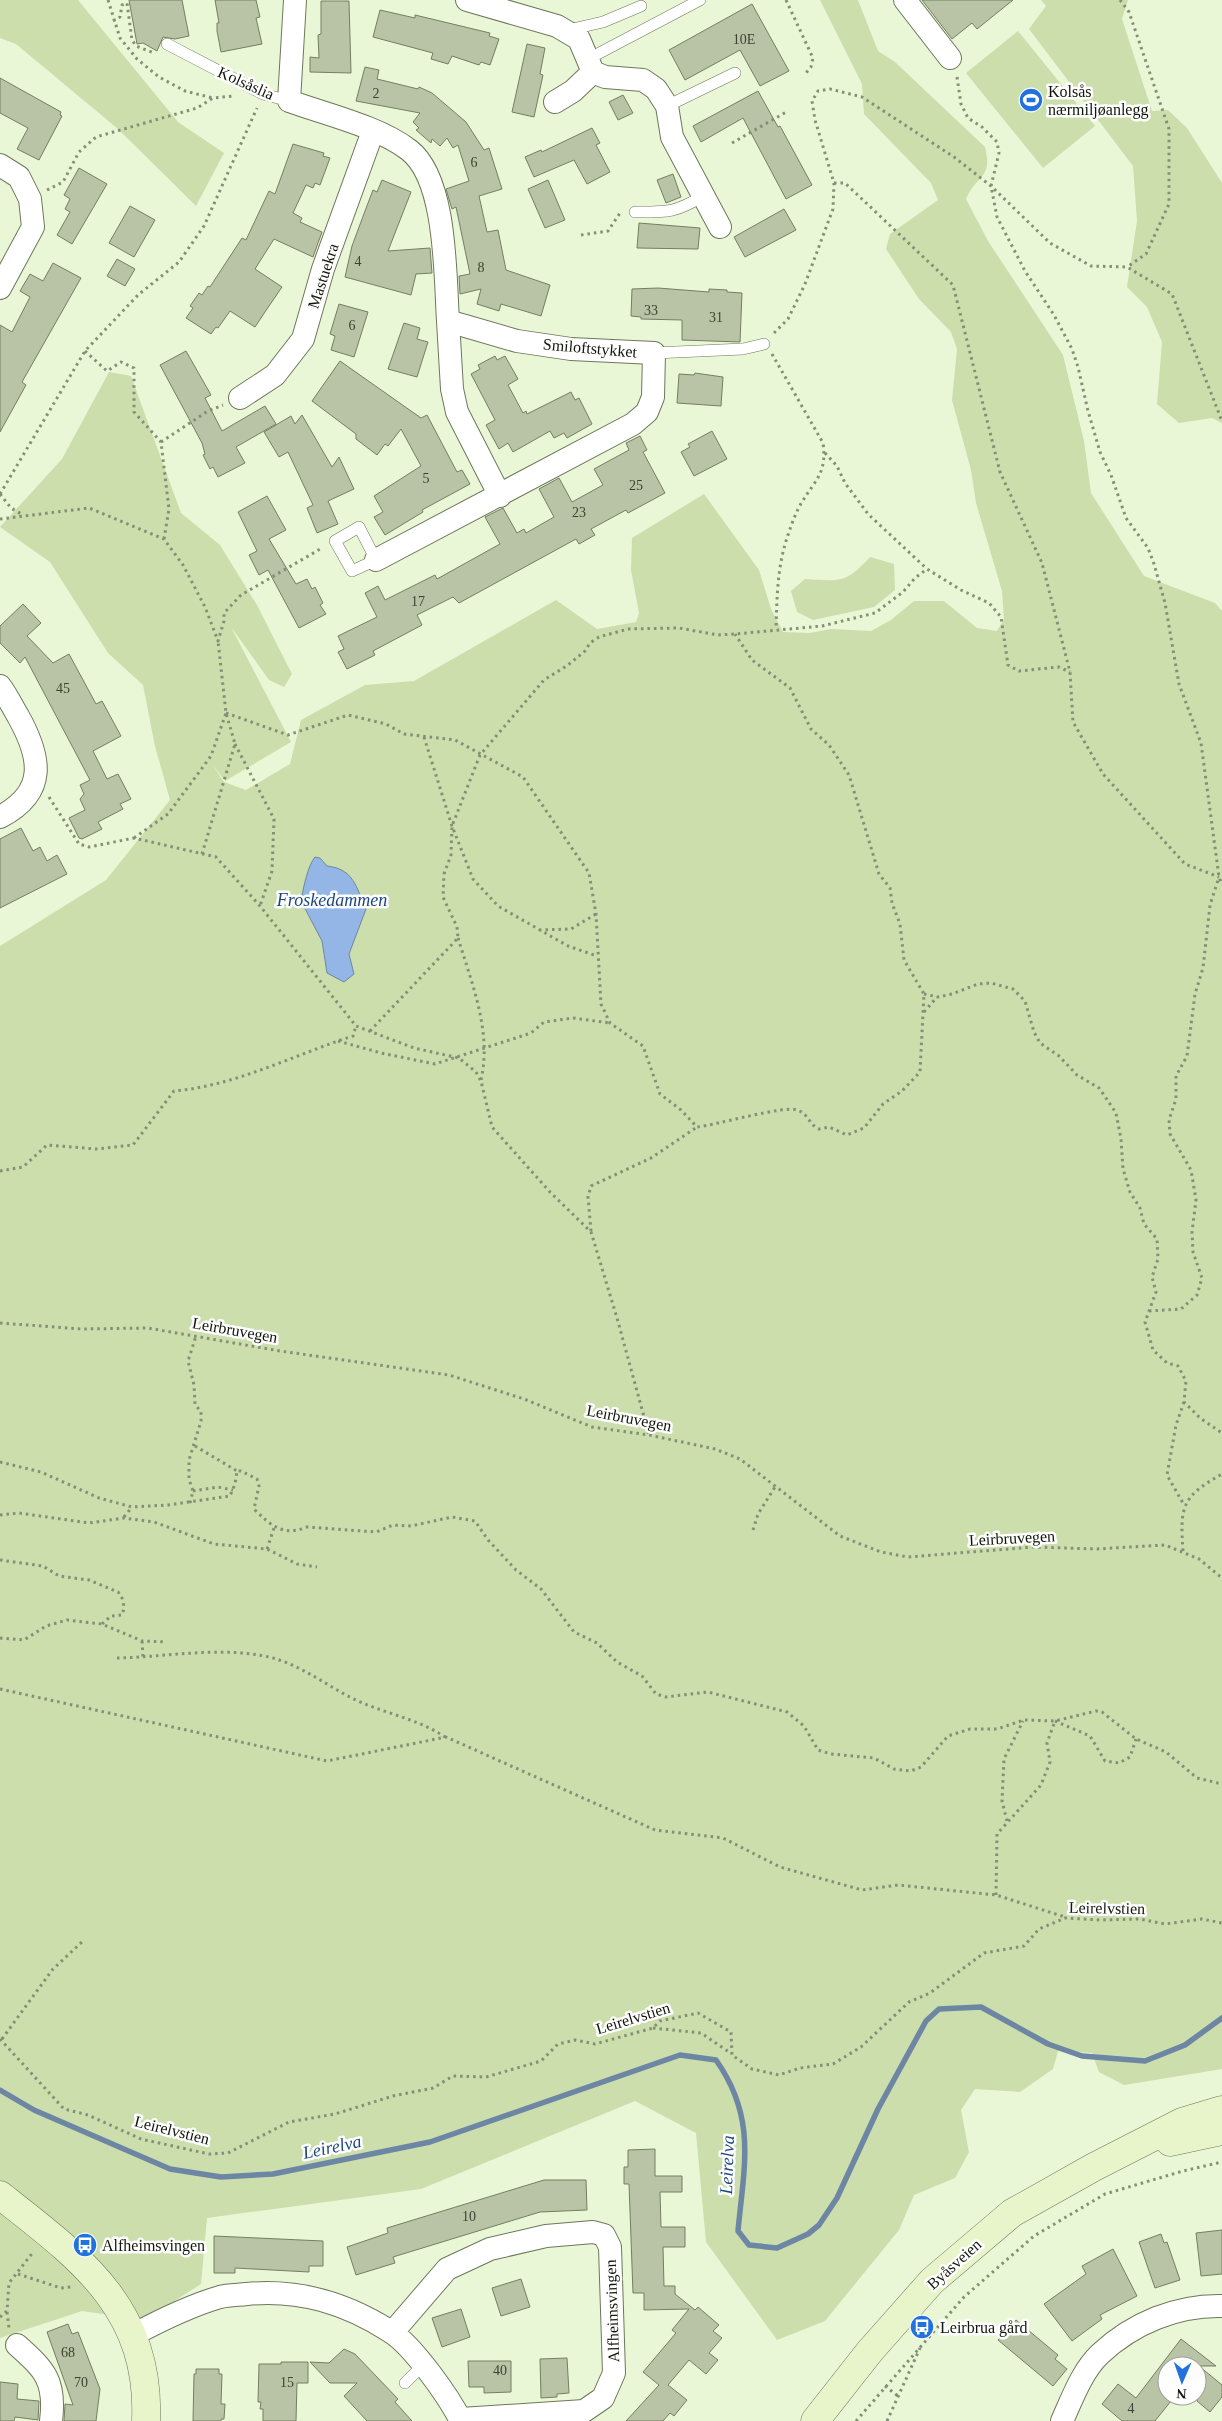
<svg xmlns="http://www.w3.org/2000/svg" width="1222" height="2421" font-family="'Times New Roman',serif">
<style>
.green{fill:#cbdeac;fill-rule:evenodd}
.water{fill:#94b6e6;stroke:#6d86a4}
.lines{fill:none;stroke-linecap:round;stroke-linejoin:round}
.stream{stroke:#6d86a4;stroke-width:5.5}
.building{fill:#b8c4a5;stroke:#747e61}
.lane-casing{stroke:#6d775b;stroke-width:12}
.street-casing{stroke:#6d775b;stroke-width:24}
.secondary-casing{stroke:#6d775b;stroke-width:29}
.path{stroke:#858e76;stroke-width:3;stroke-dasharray:2.5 4;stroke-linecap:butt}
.lane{stroke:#fff;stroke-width:11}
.street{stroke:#fff;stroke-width:22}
.secondary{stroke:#e8f4ca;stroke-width:28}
.labels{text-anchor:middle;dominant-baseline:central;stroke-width:5;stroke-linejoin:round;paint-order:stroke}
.number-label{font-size:14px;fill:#3c4232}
.street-label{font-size:16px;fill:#13170b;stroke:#fefefe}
.poi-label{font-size:16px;fill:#13170b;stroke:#fefefe;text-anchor:start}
.water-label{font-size:18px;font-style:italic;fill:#1d4781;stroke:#fefefe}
</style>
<rect width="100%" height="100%" fill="#eaf7d6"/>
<path class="green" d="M0,0h78l100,122 46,31 -28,53 -78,-77 -102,-85 -16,-6z
M820,0h38l20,51 17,11 90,85c8,32 -8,27 -19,52l22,42 75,114 21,86 7,52 53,83 71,27 7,8v1458l-98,16 -25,-13 -7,-19 -34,-2 -5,18 -33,23 -45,-3 -14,21 8,42 -14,26 -41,17 -15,35 -74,91 -48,19 -71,-98 -10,-109 -61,-32 -214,88 -214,29 -6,66 -56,36 -63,-9 -82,27v-1392l106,-66 64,-80 -15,-54 -12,-61 -35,-32 -58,-91 -50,-35 62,-68 47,-87 22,4 50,137 39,32 37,60 35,69 -8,13 -15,-7 -38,-53 60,115 -66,39 -13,-17 12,18 22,8 44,-26 11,-44 64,-35 49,-4 142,-81 41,29 39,-7 3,-9 -8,-43 1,-32 72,-44 55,76 12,39 12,23 27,1 21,-4 40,2 20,-11 23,-19h30l33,27 20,3 7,-12 -2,-28 -26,-88 -5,-33 -19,-70 5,-51 -6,-17 -32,-33 -33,-50 4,-15 48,-34 -7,-17 -67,-69 -2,-30zM320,858l45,51 -16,45 5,20 -29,-11 -3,-22 -21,-40 8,-29z
M1041,0h87l-6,19 30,92 16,-1 19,18 35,55v240l-10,-5 -33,5 -22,-19 5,-62 -15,-35 -20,-20 10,-66 -4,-55 -104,-137 17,-23z
M1018,31l77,95 -52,42 -77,-95z
M870,557l24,7 1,26 -21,17 -61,13 -16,-8 -6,-21 14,-12c36,2 40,5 65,-22z"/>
<path class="water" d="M315,857l5,1 7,8c27,3 29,21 39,43l-17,45 5,20 -10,8 -17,-9 -5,-32 -21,-40c2,-12 7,-36 14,-44z"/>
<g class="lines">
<path class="stream" d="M0,2090l34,20 136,59 51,8 52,-3 157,-32 250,-87 36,5c41,58 28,106 22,171l11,14 28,3 31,-14 11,-9 18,-27 41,-89 48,-88 13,-12 42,-2 67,37 34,12 63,5 40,-16 37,-27"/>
</g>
<path class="building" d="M129,0h53l7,36 -14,3 -12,-2 -6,14 -14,-8 -6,1z
M215,0h41l4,17 -4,1 6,26 -41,8 -4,-21v-8h2z
M922,0h91l-36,29 -5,-6 -20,16z
M321,1h28l2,72 -41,-1v-15l9,1 -1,-23 3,-1z
M752,4l37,67 -29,15 -20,-36 -55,30 -16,-30z
M380,10l35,8v-3l75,18 -1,3 10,3 -9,26 -9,-3 -2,3 -27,-9 -4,8 -17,-5 2,-6 -60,-16z
M527,44l18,4 -5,26 3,1 -9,42 -22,-5z
M365,67l14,3 -2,9 41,10 1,-2 13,6 34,29 18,28 5,-2 13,41 -23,7 8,36 11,-2 8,40 44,15 -9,31 -40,-12 -2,7 -22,-7 4,-15 -21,5 -1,-18 11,-2 -14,-67 -4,2 -6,-20 23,-8 -11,-36 -5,3 -6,-10 -7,8 -8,-7 -1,4 -15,-13 3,-2 -6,-6 7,-9 -64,-12z
M0,78l61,34 -1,3 2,1 -23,44 -22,-11 11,-21 -28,-15z
M758,91l20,36 2,-1 32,59 -26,14 -43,-81 -42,24 -8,-16z
M623,95l10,18 -15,7 -9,-18z
M592,128l8,15 -4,2 14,27 -23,12 -13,-24 -40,17 -9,-20 16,-7 1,2z
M293,144l31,9 -1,3 7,2 -10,27 -5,-2 -2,5 -7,-3 -13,28 9,5 -2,4 22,10 -9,25 -39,-18 -19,30 27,18 -15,22 -12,18 -25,-16 -12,17 -2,-1 -5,7 -25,-16 7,-10 -3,-2 9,-13 3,2 6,-9 2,1 32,-49 4,2 23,-49 6,3z
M79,168l28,16 -35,60 -15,-9 13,-23 -5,-3 5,-10 -6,-4z
M673,174l8,23 -15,6 -9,-23z
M382,180l29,12 -23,59 42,-3 2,25 -16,1 -5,21 -66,-18 7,-31 13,-35 8,-21 4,2z
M548,180l17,40 -20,8 -17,-39z
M130,206l25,14 -21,37 -25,-14z
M784,209l12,21 -51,27 -11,-20z
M639,223l61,5 -2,21 -61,-1z
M117,259l18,10 -10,17 -18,-10z
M53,263l28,15 -59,104 4,3 -26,47v-107l12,7 18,-35 -10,-6 10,-17 13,7z
M658,288l51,4v-3l18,1v2l15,1 -2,49 -58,-2v-20l-41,-1v-2l-10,-1 1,-27z
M339,304l29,8 -14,45 -23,-7 4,-14 -5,-2z
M404,323l16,5 -3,11 11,3 -11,35 -29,-8z
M186,351l25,44 -6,3 17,33 43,-25 11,18 -40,23 9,16 -27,14 -5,-10 -3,2 -7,-14 2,-1 -3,-11 -42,-78z
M495,356l2,4 8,-4 13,23 -10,6 15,28 3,-2 1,3 44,-22 4,8 4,-2 13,26 -25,14 -3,-5 -10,5 -4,-7 -37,21 -5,-9 -9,6 -13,-24 9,-5 -24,-46 9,-5 -2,-4z
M340,361l81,57 6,-3 30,57 5,-2 8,14 -48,26 1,2 -38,23 -11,-18 9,-5 -9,-16 47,-30 -20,-37 -13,17 -3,-2 -8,11 -21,-16v-5l-44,-33z
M695,373l28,4 -2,29 -44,-3 2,-29 15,1z
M302,415l30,52 7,-10 15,32 -26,12 10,23 -21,9 -10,-25 6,-3 -25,-53 -9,5 -15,-25 27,-16 4,8z
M712,431l15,28 -33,17 -13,-24 9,-5 -2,-3z
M640,436l7,14 -4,2 22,41 -37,20 -2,-3 -35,19 4,6 -16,9 -3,-5 -117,64 -6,-6 -36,18 5,10 -49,26 2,4 -28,14 -9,-17 6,-3 -6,-13 39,-19 -12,-24 13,-7 7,14 50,-25 2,4 63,-35 -15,-27 18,-9 14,25 7,-4 2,4 28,-16 -15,-28 20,-11 13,24 31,-17 -9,-16 35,-19 -3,-7z
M267,496l19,34 -17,9 27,45 11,-5 5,10 3,-2 8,16 -3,2 6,9 -27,14 -31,-58 -9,5 -10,-20 8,-4 -19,-39z
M23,604l18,19 -14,13 26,27 16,-9 27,50 6,-3 19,35 -28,15 14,28 11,-5 13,25 -11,5 3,5 -25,13 4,7 -20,10 -3,-1 -10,-20 16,-8 -5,-11 4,-5 -4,-9 10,-5 -65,-123 -5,6 -20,-20v-17z
M21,828l12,23 7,-4 7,14 10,-6 10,19 -67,34v-69z
M655,2149v27h27v16h-22l1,35h24v20h-22l1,39h11v8l20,16 3,-3 21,18 -6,6 9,7 -13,15 9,7 -12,14 -17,-14 -21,25 19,15 -13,16 -4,-3 -7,8h-37l33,-36 -16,-13 33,-39 -4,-3 17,-21 -45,1v-17h-11l-4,-109h-5v-17h4v-17z
M544,2180h42l1,30 -47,2 -147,45 2,6 -39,12 -9,-28 41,-14 -1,-5z
M1222,2230v44l-21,2 -5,-43z
M1161,2234l3,9 3,-1 13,38 -25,8 -16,-46z
M214,2236l109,5v25h-14v6l-74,-4v5h-21z
M1113,2249l24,47 -37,19 2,4 -30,22 -28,-37 42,-30 -4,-8z
M521,2279l9,28 -29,9 -9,-28z
M461,2309l9,28 -28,10 -10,-29z
M1016,2320l42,35 -3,4 12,10 -14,17 -55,-46z
M68,2324l4,10 6,-2 22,57 -4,32h-32l1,-17 8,1 -26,-73z
M1181,2339l35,27h-17l23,19v12l-12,15 -13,-11v-35h-30v30h8l-20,25h-33l-20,-17 16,-20 18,14z
M344,2349l11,5 43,45 -3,3 17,19h-45l-23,-25 13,-13h-27l-20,-21 19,1z
M567,2358l2,35 -12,1v3l-16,1 -1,-39z
M468,2361h43v31l-27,1v-6h-15z
M281,2362h27v21h-11l-1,38h-33v-12h-3l1,-7h-3l1,-38h22z
M196,2369h23v5h3l-1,30h4l-1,15h-3v2h-28l1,-47h2z
M0,2382l18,2 -1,15 22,2 -1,19 -23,-3 -1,4h-14z"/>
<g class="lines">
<g class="lane-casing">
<path id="lane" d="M568,30l35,-8 38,-16
M167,44l96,50 26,7
M588,59l112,-59
M667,106l68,-33
M635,212c32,0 40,1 68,-16
M654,353l89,-4 21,-5
M359,527l17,33 -24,11 -17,-30z
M405,2383l18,-18"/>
</g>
<g class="street-casing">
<path id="street" d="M295,0l-6,101c36,13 91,26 120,49 38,29 36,126 39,171
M467,0l90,26 22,13 14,33 12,5 38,3 13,9 11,17 5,31 48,90
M905,0l45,58
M555,102l18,-11 20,-19
M0,165l19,12 11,22 3,28 -33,61
M240,398l35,-23 28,-36 20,-70 50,-138
M376,560l257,-136 14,-12 6,-15 1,-44 -83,-4 -54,-8 -69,-20 4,68 5,23 43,84
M0,686c7,9 12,20 18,30 23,41 30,76 -18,101
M392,2333l55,-64 43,-20 56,-13 47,-4 11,3 6,12 4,126 -11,25 -19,13 -123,8
M133,2335c28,-15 56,-29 87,-38 8,-2 18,-2 27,-3 53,-5 99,9 144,38 22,14 58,65 70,89
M17,2345c28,25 39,36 34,76
M1062,2421c10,-22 20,-50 38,-67 33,-31 77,-49 122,-48"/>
</g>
<g class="secondary-casing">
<path id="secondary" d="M1170,2142l52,-11
M0,2195c80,63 151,113 146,226
M815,2421l55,-70 62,-70 80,-68 82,-46 88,-45 40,-12"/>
</g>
<path class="path" d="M108,0l12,38 17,21 22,18 26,14 28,7
M786,0l27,58 -2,9 -5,6
M1120,0l9,12 40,117v75l-23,50 -19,13
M113,21l7,-4 2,-12 5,-2 5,37 4,6 18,7
M957,77l4,27 7,14 14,9 15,15 2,11 -8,33 6,31 28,54 29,44 18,34 6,18 10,44 12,41 11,23 15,43 22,30 6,16 11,39 14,81 22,59 18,134 3,8
M732,143l56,-32
M834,183h11l108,102 47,187 42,91 28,109 3,50 30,52 82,90 34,13
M47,190l16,-8 16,-30 17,-15 101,-29 16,-10 20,-2
M581,235l27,-4 12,-18
M774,333l14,-14 17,-35 28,-75 1,-26 -19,-63 -3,-19 6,-10 12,-2 32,8 92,60 37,29 59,57 41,23 36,1 45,27 50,127
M85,351l22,20 14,-9 13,6v44l27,30 8,67 -5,30
M772,354l51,89c4,30 -7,36 -21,59 -7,11 -12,27 -16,39 -9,30 -9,57 -10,88
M161,442l47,-31 15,-6
M825,453l12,13 8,17 23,31 59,55
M0,494l85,-143 53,-56 41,-33 25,-36 53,-118
M0,494l11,14 12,7
M0,519l89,-11 75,31 19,26 22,42 13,34 6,-20v-8l17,-18 81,-47
M226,713l62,22 60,-20 38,9 18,10 51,6 68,37 66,96 7,41 5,90 9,19 33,23 17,48 21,16 16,17c19,-2 88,-22 100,-17 12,4 12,15 22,19l10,-2 18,8 17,-7 19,-24 19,-13 18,-19 4,-78 -20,-34 -4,-36 -8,-21 -2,-15 -11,-14 -30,-99 -20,-30 -18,-16 -21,-41 -38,-28 -17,-26
M424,737l28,89 21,53 25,27 70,40 29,10
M235,744l39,75 -2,52 -12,35
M49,797l30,47 10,3 45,-9 82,19 44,49 96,120 58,22 45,10 17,14 5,9 11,46 58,65 41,40 26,86 32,117
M134,838l34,-24 43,-58 15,-43
M202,854l33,-110 -9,-31 -8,-72
M539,930l32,-1 25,-15
M458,938c14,46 34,94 23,142
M924,994l14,3 14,-3 26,-10 13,-1 22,6 12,12 9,31 6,11 19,13 18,19 22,13 9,13 8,12 5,26 2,30 7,23 10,16 4,16 13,15 1,20 -6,18 4,15 -11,30 8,28 14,13 11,3 8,15 -2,21 16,16 22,15
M924,1012l13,-15
M370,1031l88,-93 -1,-11 -14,-30 1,-23 7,-19 1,-29 28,-71 64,-75 24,-15 17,-14 5,-8 9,-6 29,-8 51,-1 39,7 17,-1 87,-8 53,-13 28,-21 12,-14 12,-9 34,21 28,13 12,14 7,48 11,6 40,-4 11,5
M338,1041l43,12 54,11 96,-31 13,-11 29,-4 37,5
M0,1171l23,-4 24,-22 49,4 37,-4 41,-54c61,-5 122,-37 179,-55l3,-10
M591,1231l-3,-34 3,-11 60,-28 46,-31
M1149,1311l32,-2 16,-14 5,-17 -9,-26 -1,-20 4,-32 -5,-30 -21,-36 -1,-14 7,-21v-23l11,-20 8,-62 8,-26 7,-63 9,-28
M0,1323l82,6 66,-1 132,23 169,24 75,24 68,28 57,8 66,14 25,10 100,77 41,16 27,5 125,-10 64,2 68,-4 34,14 23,19
M1184,1402l-8,23 -9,50 17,30
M195,1446l42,25
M0,1462l41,10 58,26 33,9 36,-2 62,-9 5,-12 2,-13h4l16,8 2,7 -5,23c16,16 29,28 53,18l69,5 17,-7 18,1 41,-9 23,4 13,19 28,30 25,19 33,43 23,11 20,19 25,14 14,18 10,3 42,-5 79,20 17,14 14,24 13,4 43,4 20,11 17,2 10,-4 27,-31 22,-7h27l27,-9 31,1 41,-10 6,1 34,27 30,13 31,26 25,6
M193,1491l25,-4 15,3
M190,1503l3,-12 -4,-12v-19l12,-39v-9l-6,-8 -1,-19 -6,-24 8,-25
M0,1515l19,-2 70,10 35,-5 30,4 60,22 53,5 30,15 20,3
M124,1517l8,-10
M753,1530l5,-16 17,-27
M267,1549l7,-21
M1183,1551c-3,-44 -2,-54 39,-77
M0,1560l43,6 16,10 30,4 29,12c6,6 7,16 4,23l-11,1 -9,8
M0,1638l24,2 22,-14 21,-6 35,4 40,17 24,1
M142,1641l1,16
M117,1658c51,-1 102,-12 152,-1 33,8 59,30 89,44 29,13 60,18 87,36
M0,1689l327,72 119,-24 209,93 68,8 57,29 82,23 36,-5 98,10 69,22
M1055,1721l35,15 15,25 14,2 11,-6 6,-18
M1007,1821l-5,-20 2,-42 19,-38
M996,1895l1,-61 44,-49 9,-23 -3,-19 8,-22
M653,2028l48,5 31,21
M0,2039l64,70 24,6 53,24 68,15 19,-1 61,-31 46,-8 58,-18 40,-8 20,-12 33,1 55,-16 17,-17 17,-4 20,4 58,-16 7,-7 38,-8 33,19 1,23 20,14 27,6 21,-7 33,-4 28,-17 48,-45 21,-9 54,-40 40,-7 15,-17 26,-11 35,2 40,-1 25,5 37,-5 20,4
M2,2039l51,-70 30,-28
M18,2274l43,14 10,-1
M7,2312l2,16
M0,2317l7,-6 2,-28 25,-32
M885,2386l13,10
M856,2421l108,-124 70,-61 71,-42 78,-23 39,-9
M887,2421l33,-73"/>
<use href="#lane" class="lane"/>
<use href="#street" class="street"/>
<use href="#secondary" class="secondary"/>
</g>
<defs>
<g id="stadium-disc" transform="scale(1.25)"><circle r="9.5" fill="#2172dd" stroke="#fefefe"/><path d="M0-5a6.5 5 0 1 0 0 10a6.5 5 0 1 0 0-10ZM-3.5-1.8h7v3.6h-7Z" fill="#fff"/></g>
<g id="bus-disc" transform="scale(1.25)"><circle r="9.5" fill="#2172dd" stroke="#fefefe"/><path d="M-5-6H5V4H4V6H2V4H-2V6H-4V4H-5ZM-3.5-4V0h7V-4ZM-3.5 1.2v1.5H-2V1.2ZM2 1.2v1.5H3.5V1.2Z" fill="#fff"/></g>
</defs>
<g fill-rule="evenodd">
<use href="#stadium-disc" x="1031" y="100"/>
<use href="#bus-disc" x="85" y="2245"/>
<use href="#bus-disc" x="922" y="2327"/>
</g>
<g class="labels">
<g class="number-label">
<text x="744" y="39">10E</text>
<text x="376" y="93">2</text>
<text x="474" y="162">6</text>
<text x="358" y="261">4</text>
<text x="481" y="267">8</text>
<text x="651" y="310">33</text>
<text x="716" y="317">31</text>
<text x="352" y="325">6</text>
<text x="426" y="478">5</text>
<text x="636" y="485">25</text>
<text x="579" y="512">23</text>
<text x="418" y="601">17</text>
<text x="63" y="688">45</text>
<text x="469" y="2216">10</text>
<text x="68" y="2352">68</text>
<text x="500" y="2370">40</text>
<text x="81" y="2382">70</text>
<text x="287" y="2382">15</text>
<text x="1131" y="2408">4</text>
</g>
<g class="street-label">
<text transform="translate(246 83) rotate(24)">Kolsåslia</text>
<text transform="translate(323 276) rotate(-72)">Mastuekra</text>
<text transform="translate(590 348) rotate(5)">Smiloftstykket</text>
<text transform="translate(235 1330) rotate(10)">Leirbruvegen</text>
<text transform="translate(629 1418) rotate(11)">Leirbruvegen</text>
<text transform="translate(1012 1538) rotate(-3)">Leirbruvegen</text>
<text transform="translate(1107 1908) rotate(1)">Leirelvstien</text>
<text transform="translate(633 2018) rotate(-17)">Leirelvstien</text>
<text transform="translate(172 2130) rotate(14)">Leirelvstien</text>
<text transform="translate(954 2264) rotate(-42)">Byåsveien</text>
<text transform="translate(612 2311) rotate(-92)">Alfheimsvingen</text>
</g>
<g class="poi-label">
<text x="1048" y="91">Kolsås<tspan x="1048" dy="18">nærmiljøanlegg</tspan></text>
<text x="102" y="2245">Alfheimsvingen</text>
<text x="940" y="2327">Leirbrua gård</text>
</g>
<g class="water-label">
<text x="332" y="900">Froskedammen</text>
<text transform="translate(332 2147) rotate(-12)">Leirelva</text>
<text transform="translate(727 2165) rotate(-88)">Leirelva</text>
</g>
</g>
<g transform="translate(1182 2381) rotate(182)"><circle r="24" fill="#fefefe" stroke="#a0a29d"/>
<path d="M0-4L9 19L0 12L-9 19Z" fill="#2172dd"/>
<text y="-8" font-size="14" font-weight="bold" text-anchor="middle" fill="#13170b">N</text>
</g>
</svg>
